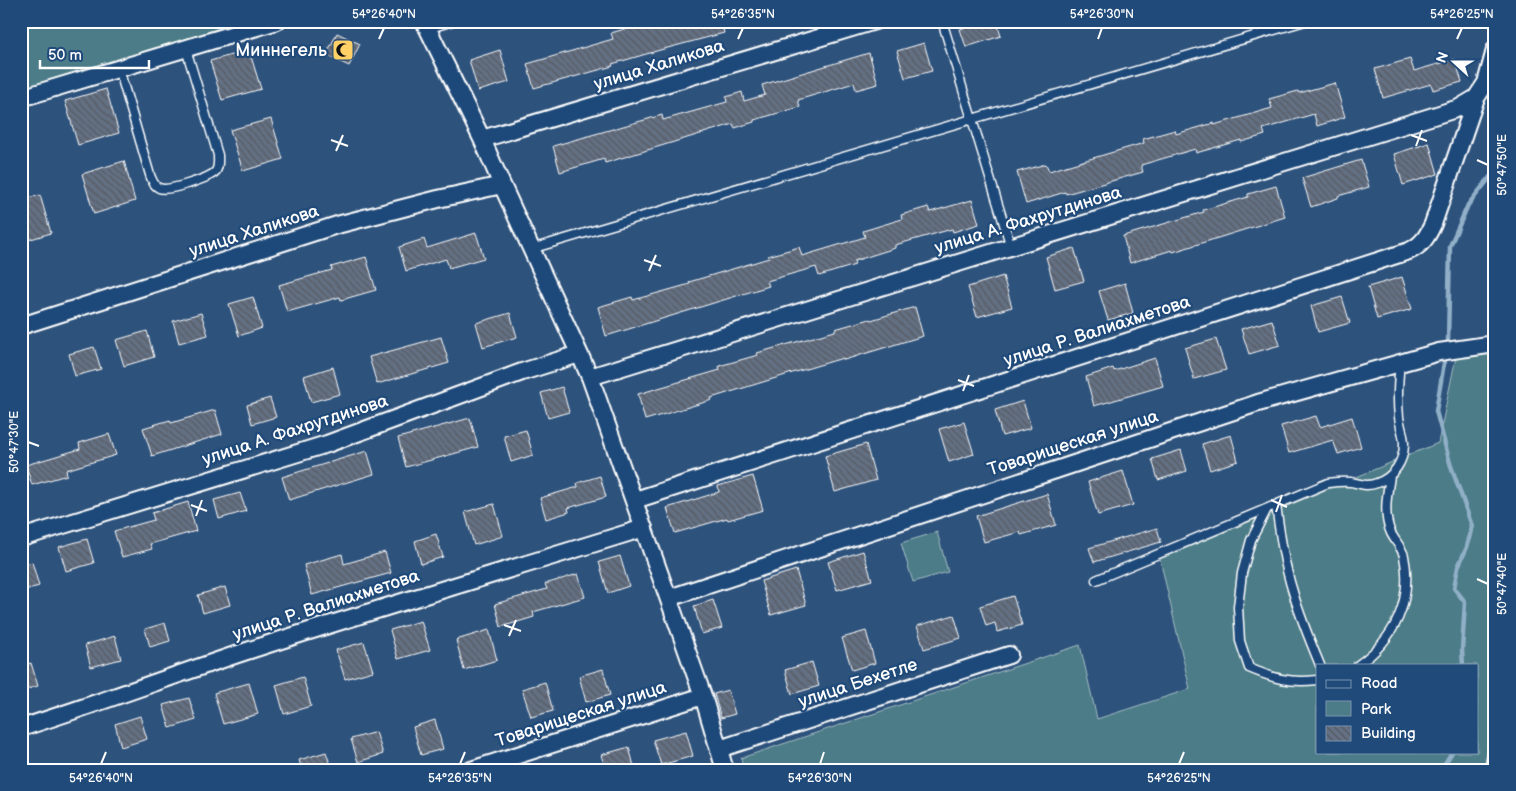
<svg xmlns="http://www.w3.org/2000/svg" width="1516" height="791" font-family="'Balsamiq Sans',sans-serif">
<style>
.green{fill:#4c7c87;stroke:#a6bec3;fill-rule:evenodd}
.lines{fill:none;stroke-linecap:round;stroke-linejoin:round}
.stream{stroke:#91b0c8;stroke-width:4.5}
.building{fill:url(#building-back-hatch);stroke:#fff}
.service-casing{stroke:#fff;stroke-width:11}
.minor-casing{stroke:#fff;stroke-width:20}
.service{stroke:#1f4a7a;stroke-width:8}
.minor{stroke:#1f4a7a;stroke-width:16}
.ticks{fill:none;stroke:#fff;stroke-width:2}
.labels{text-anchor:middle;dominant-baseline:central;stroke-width:4.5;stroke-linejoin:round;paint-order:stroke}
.poi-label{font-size:18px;fill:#fff;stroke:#1f4a7a;text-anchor:end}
.street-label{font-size:18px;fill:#fff;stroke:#1f4a7a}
.neatline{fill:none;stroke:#fff;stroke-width:2}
.ticks-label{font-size:12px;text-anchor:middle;fill:#fff}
</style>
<defs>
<pattern id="building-back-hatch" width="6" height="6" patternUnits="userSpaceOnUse" patternTransform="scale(1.25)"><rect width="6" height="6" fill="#647083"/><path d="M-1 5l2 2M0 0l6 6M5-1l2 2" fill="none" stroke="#565a62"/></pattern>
</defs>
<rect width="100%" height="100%" fill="#2d527c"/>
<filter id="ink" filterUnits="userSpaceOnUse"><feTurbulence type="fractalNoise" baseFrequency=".02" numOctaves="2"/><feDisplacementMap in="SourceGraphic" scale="10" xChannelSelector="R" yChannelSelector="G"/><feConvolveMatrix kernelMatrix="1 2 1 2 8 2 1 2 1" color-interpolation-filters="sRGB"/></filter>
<g filter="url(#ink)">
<path class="green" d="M21,21h222l-222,69z
M1495,352v418h-752l-2,-12 339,-113 17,74 93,-30 -30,-130 278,-116 18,-86zM1317,665h160v87h-160z
M937,532l11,40 -35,10 -12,-39z"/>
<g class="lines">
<path class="stream" d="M1448,342l2,-96 18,-41 27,-34
M1444,363l-8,48 14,52 22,63 -5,21 -9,20 -4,21 11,14 -3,48 1,15
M1441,770l11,-18"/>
</g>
<path class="building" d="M666,21h55l3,12 -64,17 -48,14 1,2 -79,22 -7,-24 86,-25 -2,-6 27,-8 2,4z
M985,21h11l5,15 -35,11 -6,-18z
M337,33l23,11 -11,22 -23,-11z
M924,43l8,28 -27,7 -8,-27z
M249,50l12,39 -39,11 -12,-39z
M500,50l9,32 -31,9 -9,-31z
M869,53l9,31 -22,6 -2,-7 -56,17 2,7 -46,13v2l-19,6 -2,-4 -128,39 -1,-4 -44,13 -7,-26 109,-31 1,5 64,-18 -1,-5 16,-5 2,9 21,-6 -3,-10z
M1410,59l4,12 41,-12 7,23 -29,8 -2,-6 -48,14 -8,-29z
M1335,83l10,34 -28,9 -3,-12 -51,15 2,6 -24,7v-2l-45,13 -1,-4 -54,16 2,7 -77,22 -1,-2 -39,12 -9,-32 29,-8 3,7 95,-28 -1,-4 32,-9 1,4 38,-11v2l58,-17 -3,-9 29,-8 1,2z
M106,89l13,44 -41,12 -13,-44z
M271,119l12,40 -40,12 -13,-41z
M1429,143l9,31 -35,11 -9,-31z
M1361,160l8,27 -31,9v2l-27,9 -9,-29z
M124,161l11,40 -41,13 -12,-40z
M1276,186l9,31 -112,35 -1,-2 -42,13 -7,-27 81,-24 -1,-2 45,-13v-3z
M40,195l11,38 -30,9v-42z
M972,200l7,24 -26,8 -1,-3 -57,16v3l-41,13 1,4 -36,11 -3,-9 -49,14 2,5 -163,50 -8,-29 34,-10 1,3 57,-16 -1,-2 80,-24 -1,-2 31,-9 3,9 63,-19 -2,-6 39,-12 -1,-4 27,-8 2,5z
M476,233l8,25 -35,10 -3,-9 -40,12 -7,-24 25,-8 3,9z
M1074,248l10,33 -29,8 -9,-32z
M366,257l10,33 -35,10 -1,-3 -53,15 -8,-27 53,-15 -1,-3z
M1003,276l9,31 -35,10 -9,-30z
M1402,277l10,32 -35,10 -9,-32z
M1125,283l8,30 -25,7 -9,-29z
M253,297l9,31 -23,8 -10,-32z
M1342,297l8,26 -32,9 -7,-26z
M915,307l8,29 -79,24 -1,-2 -54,16 -78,24 1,2 -67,20 -7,-26 82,-24 -1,-4 39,-11 -1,-2 78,-22v-2l35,-10 1,1z
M201,313l7,22 -29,8 -6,-22z
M510,313l7,24 -34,10 -7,-24z
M1272,320l8,25 -31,9 -8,-25z
M147,331l7,26 -30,9 -8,-26z
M441,337l8,26 -72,21 -8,-27z
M1216,339l10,31 -32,9 -9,-31z
M94,347l7,22 -26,7 -6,-22z
M1155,358l8,28 -69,20 -8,-29 27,-9 1,3z
M333,367l7,27 -29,8 -7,-26z
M562,387l7,25 -21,6 -7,-25z
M270,398l6,19 -24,7 -5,-19z
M1023,401l8,27 -29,8 -7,-26z
M215,410l7,24 -70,22 -9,-28 27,-8 1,3z
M1316,416l4,11 32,-10 9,30 -23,7 -5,-14 -44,13 -8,-27z
M470,418l8,29 -72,20 -8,-29z
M964,422l10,32 -25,8 -10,-33z
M526,430l7,25 -22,7 -7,-26z
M109,434l7,21 -50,15 1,5 -35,10 -6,-20 54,-16 -1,-6z
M1231,435l7,26 -28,9 -8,-26z
M866,444l10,36 -41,12 -10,-36z
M1181,450l6,21 -29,9 -6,-21z
M367,451l7,23 -85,26 -7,-23z
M1123,471l10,34 -35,10 -10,-33z
M600,476l6,21 -38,11 1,4 -23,7 -6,-21 38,-11 -1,-4z
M753,476l10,34 -35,10 -1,-2 -52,15 -8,-25 52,-16 -1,-6z
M240,493l6,18 -27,8 -5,-19z
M1047,494l9,31 -35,10 -1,-3 -36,10 -8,-26z
M188,502l8,29 -46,13 2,5 -30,8 -8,-26 40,-11 -2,-7z
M494,504l9,32 -29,9 -9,-33z
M1157,528l4,14 -67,20 -5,-14z
M436,534l7,23 -22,7 -6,-23z
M87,539l7,24 -28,8 -7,-24z
M863,551l9,29 -35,10 -9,-28z
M385,552l6,21 -79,22 -8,-30 38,-11 2,10z
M620,556l9,30 -21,7 -9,-31z
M32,562l7,24 -18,5v-26z
M796,570l10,35 -35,10 -10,-34z
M578,574l7,23 -52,15 1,5 -33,10 -6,-23 52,-15 -2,-5z
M225,587l5,18 -27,8 -5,-18z
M1013,596l9,29 -25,7 -2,-9 -9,3 -6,-20z
M713,600l9,28 -20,6 -8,-28z
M954,615l7,23 -37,11 -7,-23z
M421,621l9,29 -32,9 -8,-29z
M165,623l5,18 -20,6 -5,-18z
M489,630l8,30 -33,10 -8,-30z
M866,631l9,32 -23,7 -10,-32z
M115,636l6,23 -30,8 -6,-22z
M364,642l9,29 -28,8 -9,-29z
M812,662l7,24 -27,8 -7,-24z
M31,663l7,23 -17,5v-25z
M603,669l7,26 -24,7 -7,-26z
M303,677l8,29 -27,8 -8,-29z
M545,682l8,29 -22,6 -9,-28z
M249,683l9,31 -35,10 -9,-31z
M728,690l7,24 -14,4 -7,-24z
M189,698l7,22 -26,8 -7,-23z
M140,716l7,23 -26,8 -6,-23z
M435,720l8,29 -22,6 -8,-28z
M686,731l7,25 -32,9 -8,-25z
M376,732l7,22 -25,8 -7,-23z
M629,747l6,23h-29l-5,-15z
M326,752l6,18h-30l-3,-10z"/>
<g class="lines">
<g class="service-casing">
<path id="service" d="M942,21l69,226
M427,29l26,-8
M119,69l31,106c2,5 4,11 9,13 9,4 51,-10 57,-17 3,-5 2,-10 2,-16l-32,-106
M531,249l774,-228
M1276,505c4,29 8,59 17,87 7,25 17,49 27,73
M1267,509l-16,31 -9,33 -4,34 2,34 9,27c26,11 41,15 68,12
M1096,580l232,-97c7,-1 15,-2 23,-1 9,2 17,5 26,1 17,-6 27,-22 27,-39 0,-9 -4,-18 -5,-27 -2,-18 -1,-36 1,-54
M1358,665c37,-26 55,-64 46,-109 -2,-8 -9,-15 -13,-23 -8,-18 -4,-38 -1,-57
M1489,770l6,-32"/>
</g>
<g class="minor-casing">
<path id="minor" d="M424,21l58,118 20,46 88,192 113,319 22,74
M21,98l256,-77
M482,139l393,-118
M21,326l316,-101 101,-26 64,-14
M590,377l869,-269 17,-10
M635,500l774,-249c13,-6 18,-14 24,-27l43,-126 10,-15 9,-33
M21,538l306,-94 195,-72 57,-18
M669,598l589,-195 181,-51 56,-8
M21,728c76,-24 150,-52 226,-77 132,-43 265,-82 397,-123
M719,749l290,-94
M471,770l232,-74"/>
</g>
<use href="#service" class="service"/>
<use href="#minor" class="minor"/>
</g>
</g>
<path class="ticks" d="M379,39l5,-11M738,39l5,-11M1098,39l4,-11M1457,39l5,-11M1411,135l16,6M331,140l17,6M1416,146l6,-16M336,151l7,-16M1477,160l11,5M644,260l17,6M649,271l7,-16M958,380l16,6M963,391l6,-16M28,442l11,4M1271,500l16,7M191,505l16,6M1276,512l6,-17M196,516l6,-16M1477,579l11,5M504,625l17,6M509,636l7,-16M101,764l5,-12M460,764l5,-12M820,764l4,-12M1179,764l5,-12"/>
<defs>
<g id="mosque-square" transform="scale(1.125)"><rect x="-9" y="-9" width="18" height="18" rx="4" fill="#ffd166" stroke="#1f4a7a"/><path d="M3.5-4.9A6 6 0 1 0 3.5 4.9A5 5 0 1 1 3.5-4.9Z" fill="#111"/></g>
</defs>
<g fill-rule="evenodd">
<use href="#mosque-square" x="343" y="50"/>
</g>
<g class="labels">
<g class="poi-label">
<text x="327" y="50">Миннегель</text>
</g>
<g class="street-label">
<text transform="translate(659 65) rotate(-17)">улица Халикова</text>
<text transform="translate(1028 220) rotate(-17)">улица А. Фахрутдинова</text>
<text transform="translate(254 231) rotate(-18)">улица Халикова</text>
<text transform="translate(1097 331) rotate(-18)">улица Р. Валиахметова</text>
<text transform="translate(295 430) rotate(-18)">улица А. Фахрутдинова</text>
<text transform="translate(1073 443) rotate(-18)">Товарищеская улица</text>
<text transform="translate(326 605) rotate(-18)">улица Р. Валиахметова</text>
<text transform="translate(858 683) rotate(-18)">улица Бехетле</text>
<text transform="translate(581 714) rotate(-18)">Товарищеская улица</text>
</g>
</g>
<rect width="1516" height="791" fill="none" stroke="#1f4a7a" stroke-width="55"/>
<rect x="1316" y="664" width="162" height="90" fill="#1f4a7a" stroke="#7992af"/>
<rect x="1326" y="680" width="25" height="8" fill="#1f4a7a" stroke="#7992af"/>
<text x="1361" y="688" font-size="15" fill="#ffffff">Road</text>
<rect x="1326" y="701" width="25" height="15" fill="#4c7c87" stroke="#7992af"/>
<text x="1361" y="714" font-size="15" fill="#ffffff">Park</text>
<rect x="1326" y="726" width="25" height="15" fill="url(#building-back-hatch)" stroke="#7992af"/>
<text x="1361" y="738" font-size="15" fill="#ffffff">Building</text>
<g transform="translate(1454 62) rotate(291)" stroke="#1f4a7a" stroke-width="4" paint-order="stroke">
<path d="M0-4L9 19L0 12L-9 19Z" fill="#ffffff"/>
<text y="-8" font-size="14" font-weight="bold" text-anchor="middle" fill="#ffffff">N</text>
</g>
<path d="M40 60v8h109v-8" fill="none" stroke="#ffffff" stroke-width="2.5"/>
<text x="48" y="60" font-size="15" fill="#ffffff" stroke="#1f4a7a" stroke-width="4" paint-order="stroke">50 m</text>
<rect x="28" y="28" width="1460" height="736" class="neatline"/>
<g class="ticks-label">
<text x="384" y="18">54°26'40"N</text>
<text x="743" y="18">54°26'35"N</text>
<text x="1102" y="18">54°26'30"N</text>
<text x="1462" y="18">54°26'25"N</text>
<text transform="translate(1502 165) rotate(-90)" y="4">50°47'50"E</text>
<text transform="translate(14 442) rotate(-90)" y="4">50°47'30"E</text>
<text transform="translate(1502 584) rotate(-90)" y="4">50°47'40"E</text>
<text x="101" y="782">54°26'40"N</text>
<text x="460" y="782">54°26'35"N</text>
<text x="820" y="782">54°26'30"N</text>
<text x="1179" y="782">54°26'25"N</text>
</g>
</svg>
